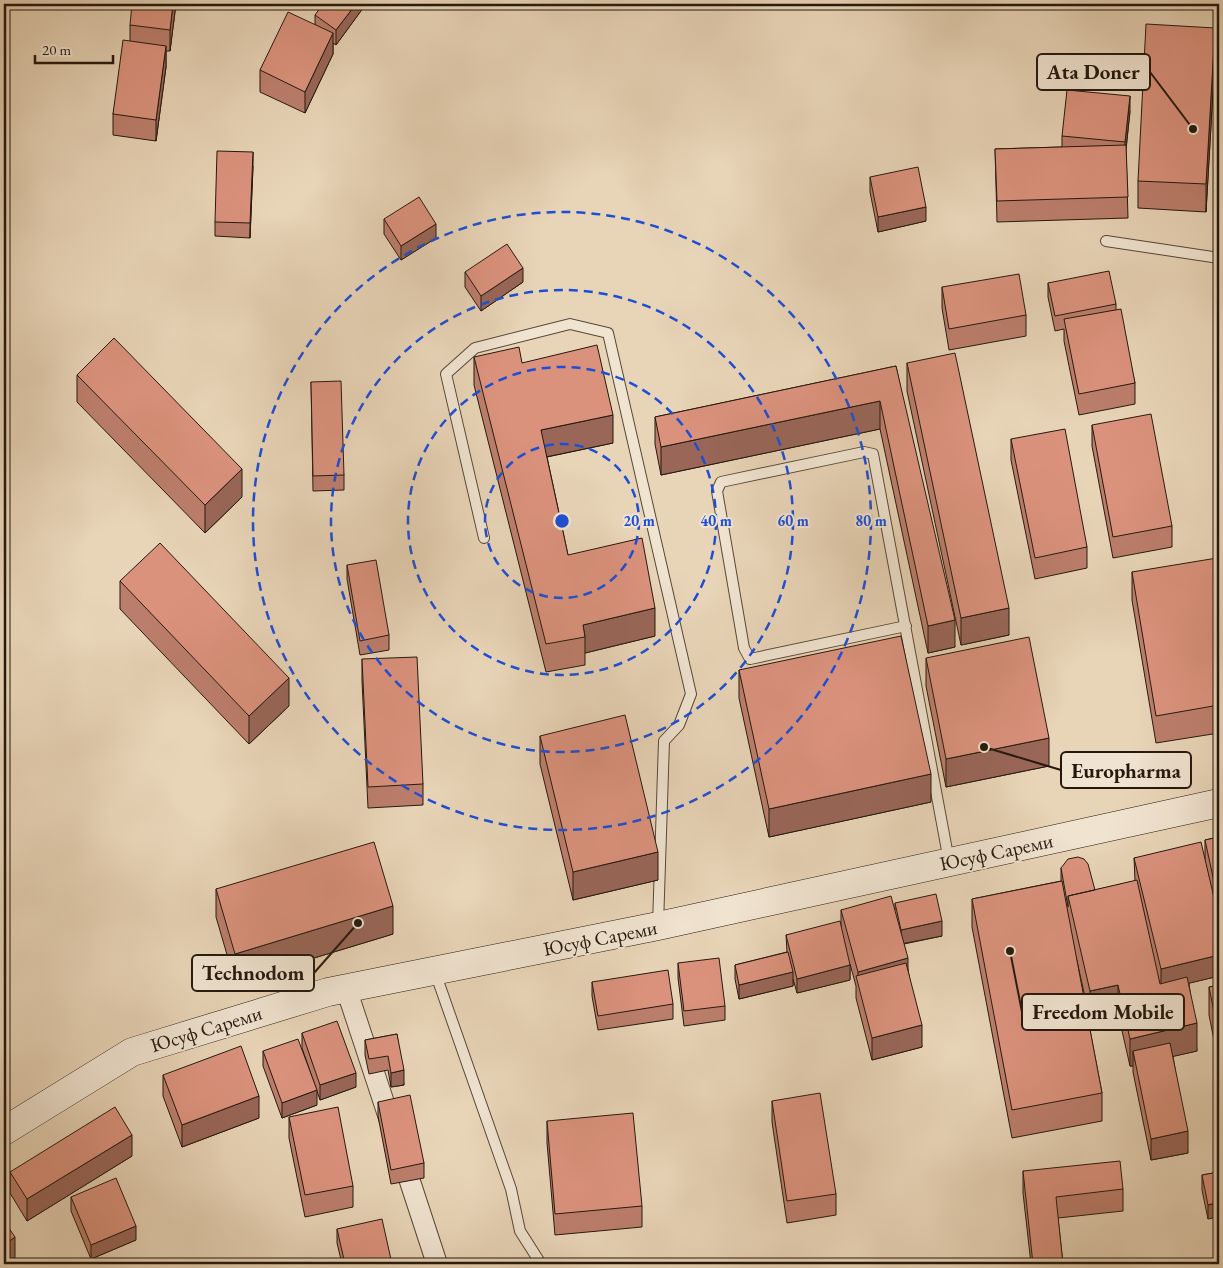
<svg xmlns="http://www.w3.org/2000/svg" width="1223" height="1268" font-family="'EB Garamond',serif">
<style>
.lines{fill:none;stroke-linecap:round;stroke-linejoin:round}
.service-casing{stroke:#564838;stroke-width:12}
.minor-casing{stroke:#564838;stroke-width:22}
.secondary-casing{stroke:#25190e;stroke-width:29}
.service{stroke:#f0e3d0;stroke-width:10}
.minor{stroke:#f0e3d0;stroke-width:20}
.secondary{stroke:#f0e3d0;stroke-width:28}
.wall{fill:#bc7e6c;stroke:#25190e}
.shaded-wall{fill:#996658;stroke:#25190e}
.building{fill:#db927d;stroke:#25190e}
.ring{fill:none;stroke:#1d4ed8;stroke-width:2.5;stroke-dasharray:9 6}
.labels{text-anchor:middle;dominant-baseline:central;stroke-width:4;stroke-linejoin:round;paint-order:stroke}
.street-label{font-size:20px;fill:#25190e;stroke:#f0e3d0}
.centre{fill:#1d4ed8;stroke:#f0e3d0;stroke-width:2.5}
.ring-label{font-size:15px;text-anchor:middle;font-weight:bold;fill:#1d4ed8;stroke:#f0e3d0;stroke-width:4;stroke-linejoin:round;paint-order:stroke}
.leader{fill:none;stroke:#25190e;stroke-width:2}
.callout-dot{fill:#25190e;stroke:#f0e3d0;stroke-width:2}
.callout{fill:#f0e3d0;stroke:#25190e;stroke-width:2}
.callout-label{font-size:21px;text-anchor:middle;font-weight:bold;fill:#25190e}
</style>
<rect width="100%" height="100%" fill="#e8d4b7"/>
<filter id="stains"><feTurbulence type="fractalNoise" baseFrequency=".004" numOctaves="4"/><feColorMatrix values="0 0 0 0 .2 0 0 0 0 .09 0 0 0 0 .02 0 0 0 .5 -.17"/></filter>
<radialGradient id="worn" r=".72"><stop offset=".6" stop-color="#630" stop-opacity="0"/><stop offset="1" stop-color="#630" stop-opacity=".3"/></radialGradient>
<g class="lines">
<g class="service-casing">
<path id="service" d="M1106,241l113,17
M484,538l-38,-164 29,-26 95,-24 38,9 83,361 -12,31 -15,16 -6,184
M906,626l-156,33 -6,-11 -27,-157 4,-9 143,-30 9,2 76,407
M435,972l76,217 9,42 21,33"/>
</g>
<g class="minor-casing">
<path id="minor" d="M346,988l46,139
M401,1154l36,110"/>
</g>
<g class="secondary-casing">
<path id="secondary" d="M4,1131l128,-79 196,-60 330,-66 561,-123"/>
</g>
<use href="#service" class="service"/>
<use href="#minor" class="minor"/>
<use href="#secondary" class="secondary"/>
</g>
<path class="wall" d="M176,4l-6,47h-4v16l-10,74 -43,-6v-21l17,-73v-16z
M366,4l-30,41 -3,-2v11l-28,59 -45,-21v-22l55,-45v-10z
M1215,56l-9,156 -68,-4v-27z
M1130,111l-4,39 2,68 -131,4 -2,-73 67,-2v-11z
M253,166l-3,72 -35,-2v-14z
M870,177l56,44 -48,11 -8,-40z
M384,219l52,19 -35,22 -17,-26z
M465,272l58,10 -42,29 -16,-24z
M1048,283l68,21v5l19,74v21l-56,11 -15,-74v-12l-9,2 -7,-34z
M942,287l84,28v21l-77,14 -7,-42z
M474,357l48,6 91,80 -66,14 21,98 87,81 -70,17v12l-39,7 -72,-287z
M907,363l102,272 -48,10 -54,-254z
M896,366l59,281 -27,6 -48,-224 -219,46 -6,-31v-27z
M77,375l165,122 -37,36 -128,-131z
M311,382l33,93v15l-31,1z
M1092,425l80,101v21l-59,11 -21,-112z
M1011,439l76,108v21l-52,11 -24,-119z
M347,565l42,70v15l-29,5 -13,-76z
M1132,572l87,1v160l-63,10 -24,-143z
M120,581l169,125 -40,38 -129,-135z
M926,658l123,108 -103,21 -20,-101z
M362,659l61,125v21l-55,3 -6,-127z
M739,670l192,132 -162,35 -30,-139z
M540,736l118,144 -85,20 -33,-136z
M1219,837v139l-30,7 8,68 -24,5 15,97 -37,7 -18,-88v-6h-3l-12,-53 -28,6 -14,-62 26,136v28l-90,17 -40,-211v-28l89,-18v-13l34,22 40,-9 -1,-23 71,1v-19z
M216,889l177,45 -158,48 -19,-65z
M895,903l47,33 -38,8 4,26 14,77 -50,13 -16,-62v-12l-6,-22v16l-53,13 -4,-14v7l-54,13 -4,-20v-14l52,-13 -1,-17 55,-7v-18h54z
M678,963l47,43v14l-41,6 -6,-48z
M592,982l81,22v15l-75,11 -6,-34z
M1219,985v80l-10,-50v-28z
M302,1033l54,54 -36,13 -18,-52z
M397,1034l7,51 -13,2 -3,-17 -19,4 -4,-19v-15z
M263,1051l54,54 -35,13 -19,-52z
M163,1075l96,43 -77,29 -19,-51z
M772,1101l64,93v21l-49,8 -15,-101z
M378,1102l46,61v15l-33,6 -13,-68z
M289,1117l64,69v21l-48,10 -16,-79z
M547,1121l95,85v21l-87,8 -8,-92z
M132,1156l-105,65 -17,-28v-21z
M1023,1171l100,18v22l-65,7 5,46h-32l-8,-71z
M1219,1172l-11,47 -6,-29v-15z
M71,1197l65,43 -45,19 -20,-48z
M337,1229l55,35h-50l-5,-21z"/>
<path class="shaded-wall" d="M173,4h3l-6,47v-21z
M356,4h10l-30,41v-15z
M1215,28v28l-9,156v-28z
M333,33v21l-28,59v-21z
M166,46v21l-10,74v-21z
M1130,96v15l-5,46v-15z
M253,152v14l-3,72v-15z
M926,207v14l-48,11v-15z
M436,224v14l-35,22v-14z
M523,268v14l-42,29v-15z
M880,401v28l-219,46v-28z
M613,415v28l-72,15v-28z
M242,469v28l-37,36v-28z
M655,608v28l-70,17v-16l-2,-12z
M1009,608v27l-48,10v-27z
M955,620v27l-27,6v-27z
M289,678v28l-40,38v-28z
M1049,738v28l-103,21v-28z
M931,774v28l-162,35v-28z
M658,852v28l-85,20v-28z
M393,906v28l-158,48v-28z
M942,921v15l-41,8v-14z
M1219,955v21l-58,14v-21z
M908,958v22l-50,3v-11z
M850,965v15l-53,13v-14z
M793,972v14l-54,13v-14z
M1118,985v28l-28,6v-28z
M1197,1023v28l-61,14 -3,-14v15h-3v-27z
M922,1025v22l-50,13v-22z
M404,1070v15l-13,2v-14z
M356,1073v14l-36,13v-15z
M317,1090v15l-35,13v-15z
M259,1096v22l-77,29v-22z
M1188,1131v22l-37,7v-21z
M132,1135v21l-105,65v-22z
M1219,1202v15l-11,2v-14z
M136,1226v14l-45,19v-14z
M15,1237v27h-11v-19z"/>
<path class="building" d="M132,4h41l-3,26 -40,-5z
M323,4h33l-20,26 -21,-15z
M288,12l45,21 -28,59 -45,-22z
M1146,24l69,4 -9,156 -68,-3z
M123,40l43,6 -10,74 -43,-6z
M1067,90l63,6 -5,46 -63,-6z
M1126,145l2,52 -131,4 -2,-52z
M217,151l36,1 -3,71 -35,-1z
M918,167l8,40 -48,10 -8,-40z
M419,197l17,27 -35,22 -17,-27z
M507,244l16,24 -42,28 -16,-24z
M1109,271l7,33 -61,12 -7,-33z
M1019,274l7,41 -77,14 -7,-42z
M1121,309l14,74 -56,11 -15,-75z
M114,338l128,131 -37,36 -128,-130z
M597,345l16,70 -72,15 27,125 74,-17 13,70 -72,17 2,12 -39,7 -72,-287 45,-10 3,16z
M955,353l54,255 -48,10 -54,-255z
M896,366l59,254 -27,6 -48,-225 -219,46 -6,-30z
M341,381l3,94 -31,1 -2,-94z
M1151,414l21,112 -59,11 -21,-112z
M1065,429l22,118 -52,11 -24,-119z
M160,543l129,135 -40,38 -129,-135z
M1217,558l2,15v132l-63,11 -24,-144z
M376,560l13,75 -29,6 -13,-76z
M901,636l30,138 -162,35 -30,-139z
M1029,637l20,101 -103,21 -20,-101z
M417,657l6,127 -55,3 -6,-128z
M625,715l33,137 -85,20 -33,-136z
M1219,837v68l-14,-65z
M374,842l19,64 -158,48 -19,-65z
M1201,842l18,77v36l-58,14 -27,-111z
M1078,857l6,2 4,5 7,26 -27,6v11l-7,-39 7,-9z
M1137,880l23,104 27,-7 10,46 -67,16 -12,-54 -28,6 -22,-95z
M1062,881l40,212 -90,17 -40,-211z
M936,894l6,27 -41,9 -6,-27z
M891,896l17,62 -50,14 -17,-62z
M840,921l10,44 -53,14 -11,-44z
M788,952l5,20 -54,13 -4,-20z
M719,958l6,48 -41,5 -6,-48z
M906,963l16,62 -50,13 -16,-62z
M668,970l5,34 -75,12 -6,-34z
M1219,985v52l-10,-50z
M337,1021l19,52 -36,12 -18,-52z
M397,1034l7,36 -13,3 -3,-17 -19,3 -4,-19z
M298,1039l19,51 -35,13 -19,-52z
M1170,1043l18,88 -37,8 -18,-88z
M241,1046l18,50 -77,29 -19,-50z
M820,1093l16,101 -49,7 -15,-100z
M410,1095l14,68 -33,7 -13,-68z
M115,1107l17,28 -105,64 -17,-27z
M338,1107l15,79 -48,9 -16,-78z
M633,1113l9,93 -87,8 -8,-93z
M1120,1161l3,28 -67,8 7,67h-30l-10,-93z
M1219,1172v30l-11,3 -6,-30z
M116,1178l20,48 -45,19 -20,-48z
M382,1219l10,45h-47l-8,-35z
M4,1221l11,16 -11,8z"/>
<g class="ring">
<circle cx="562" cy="521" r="77"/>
<circle cx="562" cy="521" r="154"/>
<circle cx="562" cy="521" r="231"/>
<circle cx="562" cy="521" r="309"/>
</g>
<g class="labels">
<g class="street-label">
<text transform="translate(996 852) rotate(-12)">Юсуф Сареми</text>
<text transform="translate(600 938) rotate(-11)">Юсуф Сареми</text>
<text transform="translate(206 1029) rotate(-17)">Юсуф Сареми</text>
</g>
</g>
<circle cx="562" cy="521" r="8" class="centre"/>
<g class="ring-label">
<text x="639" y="526">20 m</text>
<text x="716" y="526">40 m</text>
<text x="793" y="526">60 m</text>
<text x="871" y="526">80 m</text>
</g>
<path class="leader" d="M1193 129L1150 72M984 747L1061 770M358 923L314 973M1010 951L1022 1012"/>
<g class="callout-dot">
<circle cx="1193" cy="129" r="5"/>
<circle cx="984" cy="747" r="5"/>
<circle cx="358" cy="923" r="5"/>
<circle cx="1010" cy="951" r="5"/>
</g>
<g class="callout">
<rect x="1037" y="54" width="113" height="36" rx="5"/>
<rect x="1061" y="752" width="130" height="36" rx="5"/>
<rect x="192" y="955" width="122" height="36" rx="5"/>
<rect x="1022" y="994" width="162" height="36" rx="5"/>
</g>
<g class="callout-label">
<text x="1093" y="79">Ata Doner</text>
<text x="1126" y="778">Europharma</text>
<text x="253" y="980">Technodom</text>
<text x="1103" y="1019">Freedom Mobile</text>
</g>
<rect width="1223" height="1268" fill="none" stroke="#e8d4b7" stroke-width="20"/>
<rect x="5" y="5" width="1213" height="1258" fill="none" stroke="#25190e" stroke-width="2.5"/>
<rect x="10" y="10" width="1203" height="1248" fill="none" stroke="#25190e"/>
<path d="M35 55v8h78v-8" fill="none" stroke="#25190e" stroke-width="2.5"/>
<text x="42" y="55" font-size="15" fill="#25190e" stroke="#f0e3d0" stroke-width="4" paint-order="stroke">20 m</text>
<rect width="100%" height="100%" filter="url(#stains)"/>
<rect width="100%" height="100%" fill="url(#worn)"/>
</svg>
